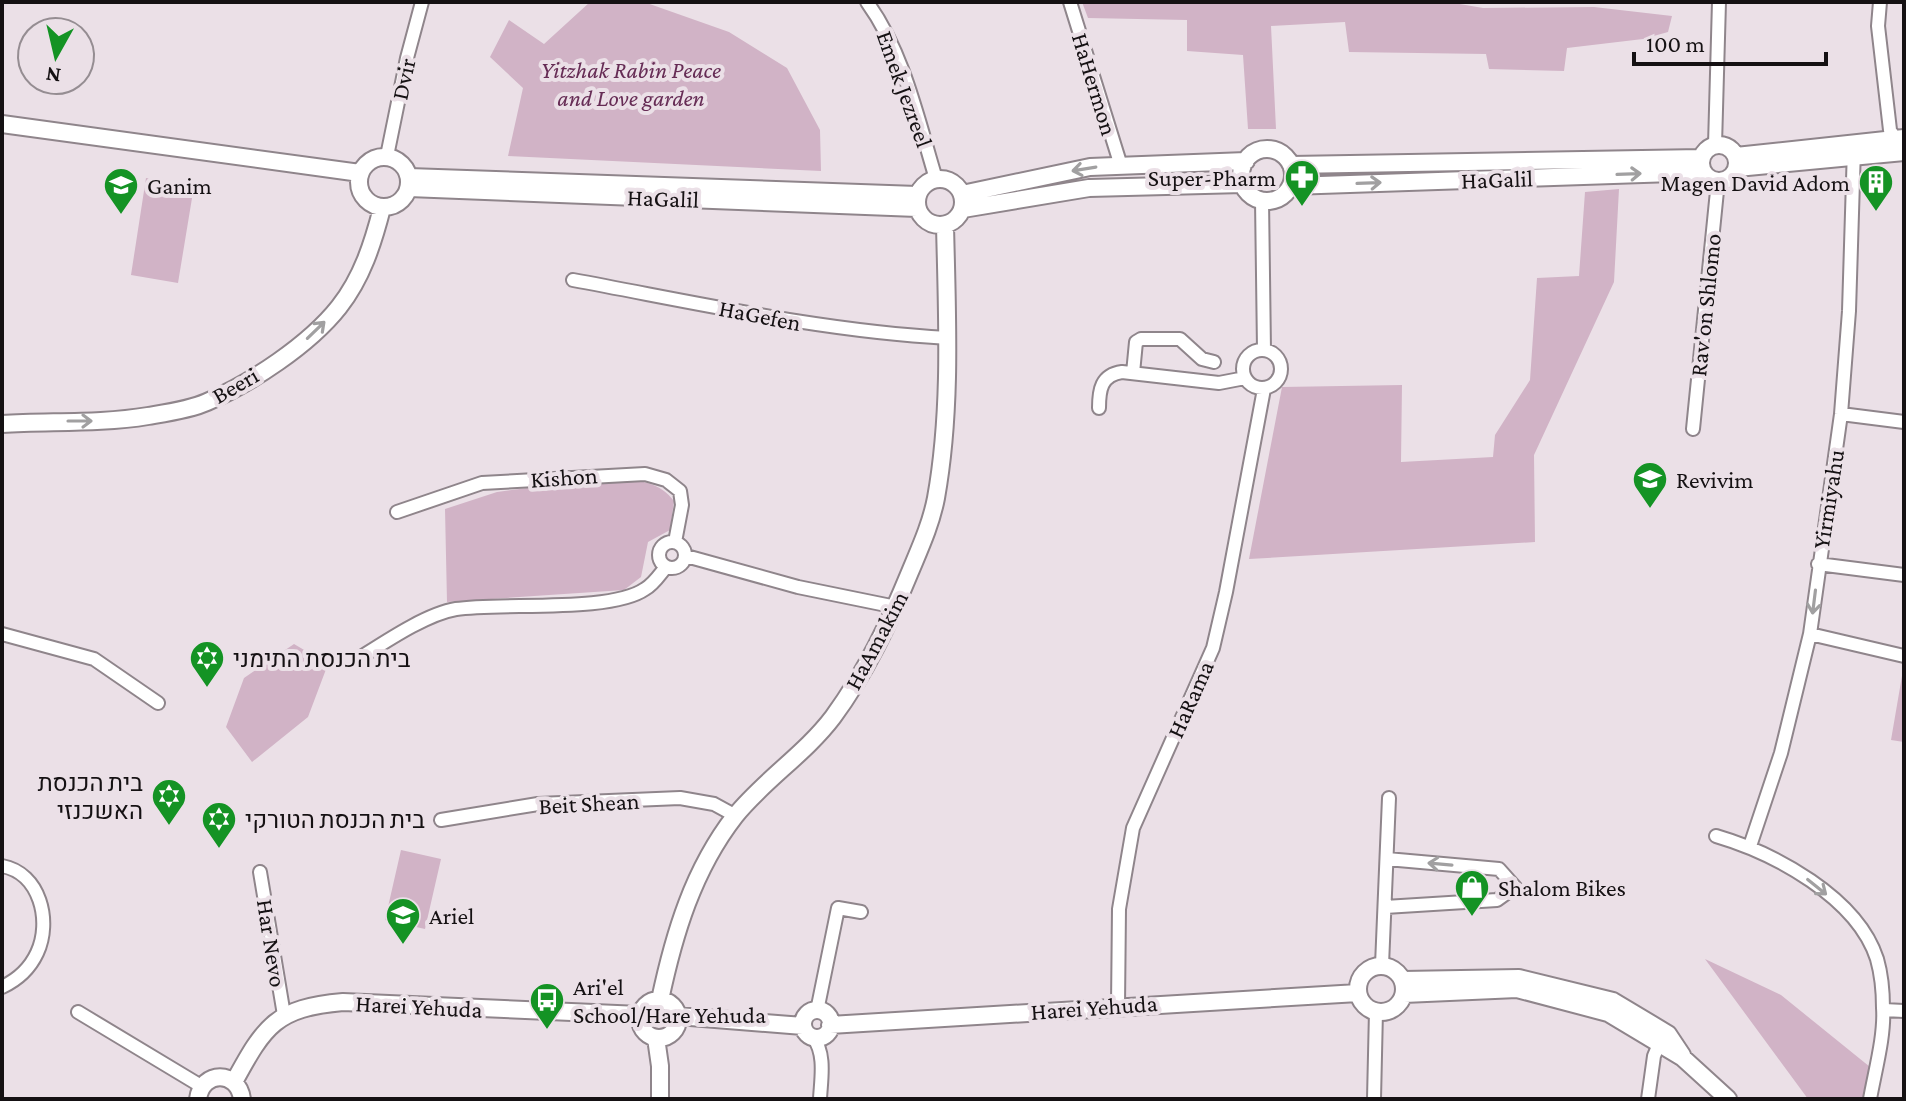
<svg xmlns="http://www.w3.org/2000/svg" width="1906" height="1101" font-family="'Crimson Pro',Heebo,serif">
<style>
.green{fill:#d1b3c6}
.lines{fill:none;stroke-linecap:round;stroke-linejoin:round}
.minor-casing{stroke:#8f858b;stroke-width:16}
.tertiary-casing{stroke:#8f858b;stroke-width:20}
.minor{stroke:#fff;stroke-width:12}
.tertiary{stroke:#fff;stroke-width:16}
.oneway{stroke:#a1a0a1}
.labels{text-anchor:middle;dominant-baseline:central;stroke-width:8;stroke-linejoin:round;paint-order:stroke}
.park-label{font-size:24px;font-style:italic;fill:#662c55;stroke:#ebe0e7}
.street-label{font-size:24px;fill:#151113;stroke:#ebe0e7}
.poi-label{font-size:24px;fill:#151113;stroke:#ebe0e7;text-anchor:start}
</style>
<rect width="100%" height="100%" fill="#ebe0e7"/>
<path class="green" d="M590,2h54l85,30 58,36 33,62 1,41 -313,-15 15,-68 -33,-31 19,-37 35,24z
M1082,2h283l7,2 76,-2 35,6 111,-1 78,9 -4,16 -25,7 -76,9 -3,23 -75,-2 -3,-15 -137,-2 -4,-30 -74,4 5,103h-28l-5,-74 -56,-4v-31l-99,-2z
M146,178l48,8 -16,97 -47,-8z
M1619,189l-5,93 -80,173 1,87 -286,17 33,-172 120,-2 -1,77 92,-5 2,-22 35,-55 7,-102 42,-2 6,-84z
M580,481c33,0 73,-9 94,20l-4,29 -22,12 -7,35 -17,13 -177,12 -2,-93 52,-17z
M294,644l34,20 -20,53 -56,45 -26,-35 18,-49z
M1903,670h1v72l-13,-2z
M401,850l40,9 -16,70 -40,-9z
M1705,959l76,36 94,76 -5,28h-62z"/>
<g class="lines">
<g class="minor-casing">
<path id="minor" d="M867,2c37,51 51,118 69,177
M1070,2l51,164
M1880,2l-2,24 12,104 5,9
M1715,145l4,-143
M387,156l20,-98 15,-56
M1262,200l2,150
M573,280c125,23 248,51 375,58
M1243 369a19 19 0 1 1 38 0a19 19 0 1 1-38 0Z
M1133,373l3,-31 5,-3h39l22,20 12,3
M1099,408c0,-18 2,-33 23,-36l97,11 26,-5
M1841,414l63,8
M1693,429l25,-248
M397,512l85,-29 163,-9 21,6 14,11 2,14 -7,37
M659 555a13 13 0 1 1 26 0a13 13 0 1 1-26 0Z
M686,556l112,31 98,20
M1818,564l86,11
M2,634l92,25 64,44
M1810,634l94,22
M358,659c27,-17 68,-45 98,-50 45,-7 155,4 189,-20 9,-5 15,-15 21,-22
M441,820l97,-16 142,-6 34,6 22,12
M1716,836c58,17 141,61 161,123 4,14 6,34 6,49 2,27 -8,63 -13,91
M1750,846l31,-93 29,-119 31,-220 8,-103 5,-163
M2,866c38,7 50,55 35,87 -7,15 -20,27 -35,34
M260,872l24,143
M1385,907l112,-7 18,-13 -16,-18 -112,-10
M1382,965l7,-167
M1118,1005l1,-96 14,-81 80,-180 13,-56 38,-203
M1884,1010l20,1
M817,1011l21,-103 23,4
M78,1012l123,74
M813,1037c13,17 8,42 7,62
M1374,1099l2,-88
M1648,1099l6,-43 5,-12"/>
</g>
<g class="tertiary-casing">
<path id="tertiary" d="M2,124l358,49
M1701 163a18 18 0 1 1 36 0a18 18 0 1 1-36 0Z
M1241 175a26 26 0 1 1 52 0a26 26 0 1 1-52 0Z
M1736,156l168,-18
M359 182a25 25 0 1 1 50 0a25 25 0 1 1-50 0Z
M1291,165l410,-7
M1737,168l167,-16
M409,177l508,18
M917 202a23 23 0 1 1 46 0a23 23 0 1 1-46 0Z
M1291,186l412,-14
M409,188l508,20
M962,194l128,-27 156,-6
M963,209l126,-21 154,-4
M2,424c48,-3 98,0 146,-8 18,-3 41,-6 59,-14 44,-19 102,-57 132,-95 23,-29 34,-64 43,-99
M1358 989a23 23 0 1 1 46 0a23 23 0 1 1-46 0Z
M1403,980l116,-2 94,23 55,33 14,21
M1404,994l113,-5 91,24 75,45 45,41
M640 1019a19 19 0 1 1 38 0a19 19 0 1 1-38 0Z
M660,1000c14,-66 33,-130 75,-184 29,-36 70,-62 98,-99 33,-45 56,-94 77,-145 10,-24 21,-48 26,-74 16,-89 11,-183 9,-273
M803 1024a14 14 0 1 1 28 0a14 14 0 1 1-28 0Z
M678,1016l125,10
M830,1025l528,-32
M656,1038l4,28v33
M234,1082c31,-57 42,-74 109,-80l297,13
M198,1099c4,-29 40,-29 44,0"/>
</g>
<use href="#minor" class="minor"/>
<use href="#tertiary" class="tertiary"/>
</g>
<defs><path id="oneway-shaft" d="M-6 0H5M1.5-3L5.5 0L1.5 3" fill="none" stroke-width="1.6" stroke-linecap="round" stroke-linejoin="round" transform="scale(2)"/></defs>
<g class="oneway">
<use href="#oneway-shaft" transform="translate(1084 169) rotate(171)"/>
<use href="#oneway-shaft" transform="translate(1629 174) rotate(-2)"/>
<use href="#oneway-shaft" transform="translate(1369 183) rotate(-2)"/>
<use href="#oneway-shaft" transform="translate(316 330) rotate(-44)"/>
<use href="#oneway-shaft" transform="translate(80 421)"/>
<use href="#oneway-shaft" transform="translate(1814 602) rotate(97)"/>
<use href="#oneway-shaft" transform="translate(1440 864) rotate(-175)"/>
<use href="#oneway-shaft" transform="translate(1817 887) rotate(39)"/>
</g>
<defs>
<g id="pharmacy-pin" transform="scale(1.8)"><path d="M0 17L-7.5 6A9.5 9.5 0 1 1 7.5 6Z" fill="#149324" stroke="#ebe0e7"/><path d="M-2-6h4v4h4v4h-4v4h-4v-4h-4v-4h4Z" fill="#fff"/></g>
<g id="building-pin" transform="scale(1.8)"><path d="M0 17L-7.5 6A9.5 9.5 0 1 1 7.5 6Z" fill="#149324" stroke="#ebe0e7"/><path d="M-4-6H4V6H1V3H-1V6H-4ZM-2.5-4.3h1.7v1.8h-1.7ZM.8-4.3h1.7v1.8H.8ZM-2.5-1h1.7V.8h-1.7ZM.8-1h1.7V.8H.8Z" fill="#fff"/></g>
<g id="school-pin" transform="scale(1.8)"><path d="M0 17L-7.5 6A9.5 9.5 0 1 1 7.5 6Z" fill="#149324" stroke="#ebe0e7"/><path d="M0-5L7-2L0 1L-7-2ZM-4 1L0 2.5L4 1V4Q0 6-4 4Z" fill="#fff"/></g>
<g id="synagogue-pin" transform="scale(1.8)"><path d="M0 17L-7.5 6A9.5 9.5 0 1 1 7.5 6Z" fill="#149324" stroke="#ebe0e7"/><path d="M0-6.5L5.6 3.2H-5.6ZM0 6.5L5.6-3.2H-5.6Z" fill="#fff"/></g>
<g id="shop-pin" transform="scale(1.8)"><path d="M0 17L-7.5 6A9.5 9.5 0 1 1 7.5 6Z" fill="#149324" stroke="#ebe0e7"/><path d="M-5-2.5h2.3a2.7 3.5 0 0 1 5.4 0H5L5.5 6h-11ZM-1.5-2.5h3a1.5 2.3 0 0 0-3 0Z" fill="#fff"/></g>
<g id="bus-pin" transform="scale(1.8)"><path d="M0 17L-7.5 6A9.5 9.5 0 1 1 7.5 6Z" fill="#149324" stroke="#ebe0e7"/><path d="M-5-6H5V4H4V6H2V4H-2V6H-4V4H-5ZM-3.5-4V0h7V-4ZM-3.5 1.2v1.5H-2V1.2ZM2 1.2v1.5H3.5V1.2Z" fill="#fff"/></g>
</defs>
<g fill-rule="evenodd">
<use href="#pharmacy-pin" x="1302" y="177"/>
<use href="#building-pin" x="1876" y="182"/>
<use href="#school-pin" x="121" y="185"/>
<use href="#school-pin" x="1650" y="479"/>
<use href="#synagogue-pin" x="207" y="658"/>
<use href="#synagogue-pin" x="169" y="796"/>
<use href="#synagogue-pin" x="219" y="819"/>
<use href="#shop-pin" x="1472" y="887"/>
<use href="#school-pin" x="403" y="915"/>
<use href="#bus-pin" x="547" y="1000"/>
</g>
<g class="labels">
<g class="park-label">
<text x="631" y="69">Yitzhak Rabin Peace<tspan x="631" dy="28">and Love garden</tspan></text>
</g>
<g class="street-label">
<text transform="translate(403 79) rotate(-78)">Dvir</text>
<text transform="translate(1095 84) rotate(73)">HaHermon</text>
<text transform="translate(905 89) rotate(70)">Emek Jezreel</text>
<text transform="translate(1497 179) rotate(-2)">HaGalil</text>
<text transform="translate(663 198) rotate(2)">HaGalil</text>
<text transform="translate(1705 305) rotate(-84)">Rav'on Shlomo</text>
<text transform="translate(760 315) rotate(11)">HaGefen</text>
<text transform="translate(235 385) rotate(-30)">Beeri</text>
<text transform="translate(564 477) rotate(-4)">Kishon</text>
<text transform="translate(1828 499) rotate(-81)">Yirmiyahu</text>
<text transform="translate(876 640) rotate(-62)">HaAmakim</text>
<text transform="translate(1190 699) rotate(-66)">HaRama</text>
<text transform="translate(589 803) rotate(-3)">Beit Shean</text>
<text transform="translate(272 943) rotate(81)">Har Nevo</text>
<text transform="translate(419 1006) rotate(3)">Harei Yehuda</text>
<text transform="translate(1094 1007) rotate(-4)">Harei Yehuda</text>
</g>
<g class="poi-label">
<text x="1276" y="177" text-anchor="end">Super-Pharm</text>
<text x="1850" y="182" text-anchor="end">Magen David Adom</text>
<text x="147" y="185">Ganim</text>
<text x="1676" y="479">Revivim</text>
<text x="233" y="658">בית הכנסת התימני</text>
<text x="143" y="782" text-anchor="end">בית הכנסת<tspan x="143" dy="28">האשכנזי</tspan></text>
<text x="245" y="819">בית הכנסת הטורקי</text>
<text x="1498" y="887">Shalom Bikes</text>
<text x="429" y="915">Ariel</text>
<text x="573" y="986">Ari'el<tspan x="573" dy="28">School/Hare Yehuda</tspan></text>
</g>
</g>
<rect width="1906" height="1101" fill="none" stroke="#151113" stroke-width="8"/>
<g transform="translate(56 56) rotate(188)"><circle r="38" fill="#ebe0e7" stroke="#958d92" stroke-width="2"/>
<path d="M0-6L14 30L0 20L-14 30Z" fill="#149324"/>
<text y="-12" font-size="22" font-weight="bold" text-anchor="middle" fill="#151113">N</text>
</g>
<path d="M1634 52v12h192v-12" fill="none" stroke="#151113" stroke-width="4"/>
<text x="1646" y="52" font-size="24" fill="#151113" stroke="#ebe0e7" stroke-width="6" paint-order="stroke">100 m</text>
</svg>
